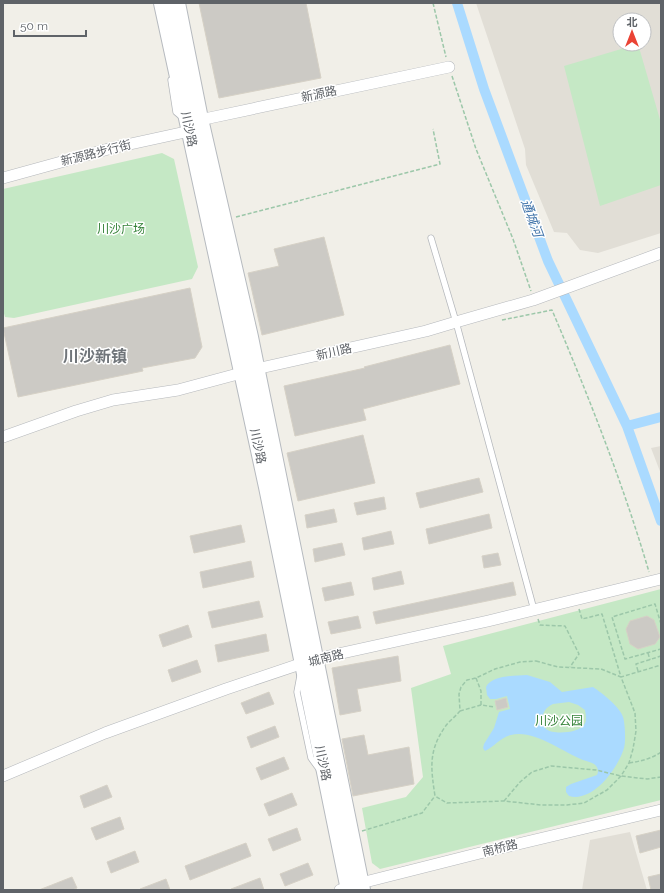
<svg xmlns="http://www.w3.org/2000/svg" width="664" height="893" font-family="Raleway,'Noto Sans SC',sans-serif">
<style>
.education{fill:#e1ded6;fill-rule:evenodd}
.green{fill:#c5e8c5}
.water{fill:#aadaff;fill-rule:evenodd}
.lines{fill:none;stroke-linecap:round;stroke-linejoin:round}
.canal{stroke:#aadaff;stroke-width:10}
.building{fill:#cccac5;stroke:#d6d1c6}
.lane-casing{stroke:#b5b8bc;stroke-width:7}
.street-casing{stroke:#b5b8bc;stroke-width:12}
.secondary-casing{stroke:#b6babf;stroke-width:18}
.path{stroke:#9cc7a9;stroke-width:1.5;stroke-dasharray:4 2;stroke-linecap:butt}
.lane{stroke:#fff;stroke-width:5.5}
.street{stroke:#fff;stroke-width:11}
.secondary{stroke:#fff;stroke-width:16}
.labels{text-anchor:middle;dominant-baseline:central;stroke-width:3;stroke-linejoin:round;paint-order:stroke}
.street-label{font-size:12px;fill:#5f6368;stroke:#fff}
.park-label{font-size:12px;fill:#348238;stroke:#fff}
.water-label{font-size:13px;font-style:italic;fill:#4174aa;stroke:#fff}
.district-label{font-size:16px;font-weight:bold;fill:#70757a;stroke:#fff}
</style>
<rect width="100%" height="100%" fill="#f1efe8"/>
<path class="education" d="M476,3h185v230l-63,20 -18,-3 -13,-17 -13,-1 -28,-67 -1,-16zM620,20h24v24h-24z
M661,446v28l-10,-26z
M630,832l17,58h-65l8,-50z"/>
<path class="green" d="M638,44l23,79v62l-61,21 -36,-140z
M162,153l12,6 24,108 -6,12 -178,39 -9,-1 -2,-7v-121z
M661,589v211l-281,69 -8,-6 -10,-55 44,-11 17,-20 -12,-89 40,-14 -8,-28z"/>
<path class="water" d="M527,675l23,7 12,10 31,-5c9,6 27,20 30,30 2,6 3,24 1,31 -6,20 -31,55 -55,48l-3,-4v-5l5,-3 26,-9c2,-4 1,-8 -3,-11 -3,-2 -8,-3 -11,-4 -20,-8 -50,-31 -72,-25 -10,2 -17,12 -26,16l-2,-3 1,-4 10,-16 5,-16 11,-3 -3,-13 -11,3h-6l-3,-4 -1,-8c6,-12 29,-11 41,-12zM569,702l9,3 7,5c1,5 2,11 -1,15 -5,8 -31,10 -38,4 -8,-8 -3,-21 7,-25 5,-1 11,-1 16,-2z"/>
<g class="lines">
<path class="canal" d="M457,3l27,86 64,172 79,165 34,95
M627,426l34,-9"/>
</g>
<path class="building" d="M199,3h107l15,75 -102,20z
M324,237l20,78 -82,20 -14,-62 31,-7 -5,-17z
M190,288l12,59 -7,11 -53,10 1,3 -125,26 -15,-69z
M450,345l10,39 -97,25 3,11 -71,16 -11,-50 81,-18 -1,-1z
M363,435l12,48 -77,18 -11,-48z
M479,478l4,14 -63,16 -4,-15z
M384,497l2,12 -29,6 -3,-12z
M334,509l3,13 -30,6 -2,-13z
M489,514l3,14 -63,16 -3,-15z
M241,525l4,17 -51,11 -4,-17z
M391,531l3,13 -30,6 -2,-12z
M342,543l3,12 -30,7 -2,-13z
M498,553l3,12 -17,3 -2,-12z
M251,561l3,16 -51,11 -3,-16z
M401,571l3,13 -30,6 -2,-12z
M351,582l3,13 -29,6 -3,-13z
M513,582l3,13 -140,29 -3,-12z
M259,601l4,16 -51,11 -4,-16z
M358,616l3,12 -30,6 -3,-12z
M647,616l7,4 6,17 -5,7 -17,5 -8,-5 -4,-15 4,-8z
M188,625l4,12 -29,10 -4,-12z
M266,634l3,17 -51,11 -3,-17z
M398,656l3,25 -44,8 4,22 -21,4 -8,-47z
M197,660l4,12 -29,10 -4,-12z
M269,692l5,12 -28,10 -5,-11z
M506,698l2,9 -11,3 -2,-9z
M275,726l4,11 -28,11 -4,-11z
M364,735l4,20 41,-8 5,37 -61,12 -11,-57z
M284,757l5,12 -28,11 -5,-12z
M107,785l5,12 -28,11 -4,-12z
M292,793l5,12 -28,11 -5,-12z
M120,817l4,12 -28,11 -5,-12z
M297,828l4,12 -28,11 -5,-12z
M661,830v17l-21,6 -4,-17z
M246,843l5,13 -61,24 -5,-14z
M135,851l4,11 -28,11 -4,-11z
M308,863l5,12 -28,11 -5,-12z
M661,874v16h-10l-3,-13z
M72,877l5,11 -5,2h-33z
M260,878l4,12h-32l-1,-1z
M166,879l4,11h-30v-1z"/>
<g class="lines">
<g class="lane-casing">
<path id="lane" d="M171,80l5,32 7,6
M431,238l25,84 78,288
M300,676l-3,16 14,66 8,11"/>
</g>
<g class="street-casing">
<path id="street" d="M195,121l254,-54
M3,178l109,-30 78,-17
M3,437l73,-26 37,-11 65,-10 78,-21 170,-38 30,-9 77,-22 128,-47
M3,776l102,-43 121,-44 89,-30 173,-38 173,-42
M340,890l21,-7 119,-30 181,-43"/>
</g>
<g class="secondary-casing">
<path id="secondary" d="M162,3l105,484 82,403
M177,3l23,116 50,218 112,553"/>
</g>
<path class="path" d="M433,3l13,54
M452,76l24,73 37,90 18,52
M236,217l204,-53 -7,-35
M502,320l50,-10c36,85 71,173 97,262
M579,609l3,10 20,-5 19,63 40,-12
M538,619l2,6 25,1 14,28 -9,13
M661,624l-6,-20 -43,13 13,42 36,-10
M648,653l2,7
M536,661l22,6 43,2 20,8 14,36 1,18 -3,18 -4,14 -8,13 -14,14 -23,13 -17,2h-26l-37,-4 -57,2 -12,-7c-4,-27 -7,-45 10,-69 4,-6 10,-10 15,-16l-1,-17 2,-7 6,-7 9,-2 19,-9 25,-7z
M638,671l-2,-7 25,-8
M476,678l5,13v14
M460,711l21,-6 14,2
M629,763c12,-2 22,-4 32,-11
M504,801l16,-19 12,-10 19,-6 45,4 25,6 26,3 14,-2
M362,831l60,-18 13,-17"/>
<use href="#lane" class="lane"/>
<use href="#street" class="street"/>
<use href="#secondary" class="secondary"/>
</g>
<g class="labels">
<g class="street-label">
<text transform="translate(319 94) rotate(-12)">新源路</text>
<text transform="translate(189 129) rotate(78)">川沙路</text>
<text transform="translate(96 153) rotate(-14)">新源路步行街</text>
<text transform="translate(334 352) rotate(-13)">新川路</text>
<text transform="translate(258 446) rotate(78)">川沙路</text>
<text transform="translate(326 658) rotate(-14)">城南路</text>
<text transform="translate(323 763) rotate(78)">川沙路</text>
<text transform="translate(500 848) rotate(-14)">南桥路</text>
</g>
<g class="park-label">
<text x="121" y="229">川沙广场</text>
<text x="559" y="721">川沙公园</text>
</g>
<g class="water-label">
<text transform="translate(532 218) rotate(70)">通城河</text>
</g>
<g class="district-label">
<text x="95" y="356">川沙新镇</text>
</g>
</g>
<rect width="664" height="893" fill="none" stroke="#5f6368" stroke-width="8"/>
<g transform="translate(632 32)"><circle r="19" fill="#ffffff" stroke="#bfc1c3"/>
<path d="M0-3L7 15L0 10L-7 15Z" fill="#ea4335"/>
<text y="-6" font-size="11" font-weight="bold" text-anchor="middle" fill="#5f6368">北</text>
</g>
<path d="M14 30v6h72v-6" fill="none" stroke="#5f6368" stroke-width="2"/>
<text x="20" y="30" font-size="12" fill="#5f6368" stroke="#ffffff" stroke-width="3" paint-order="stroke">50 m</text>
</svg>
